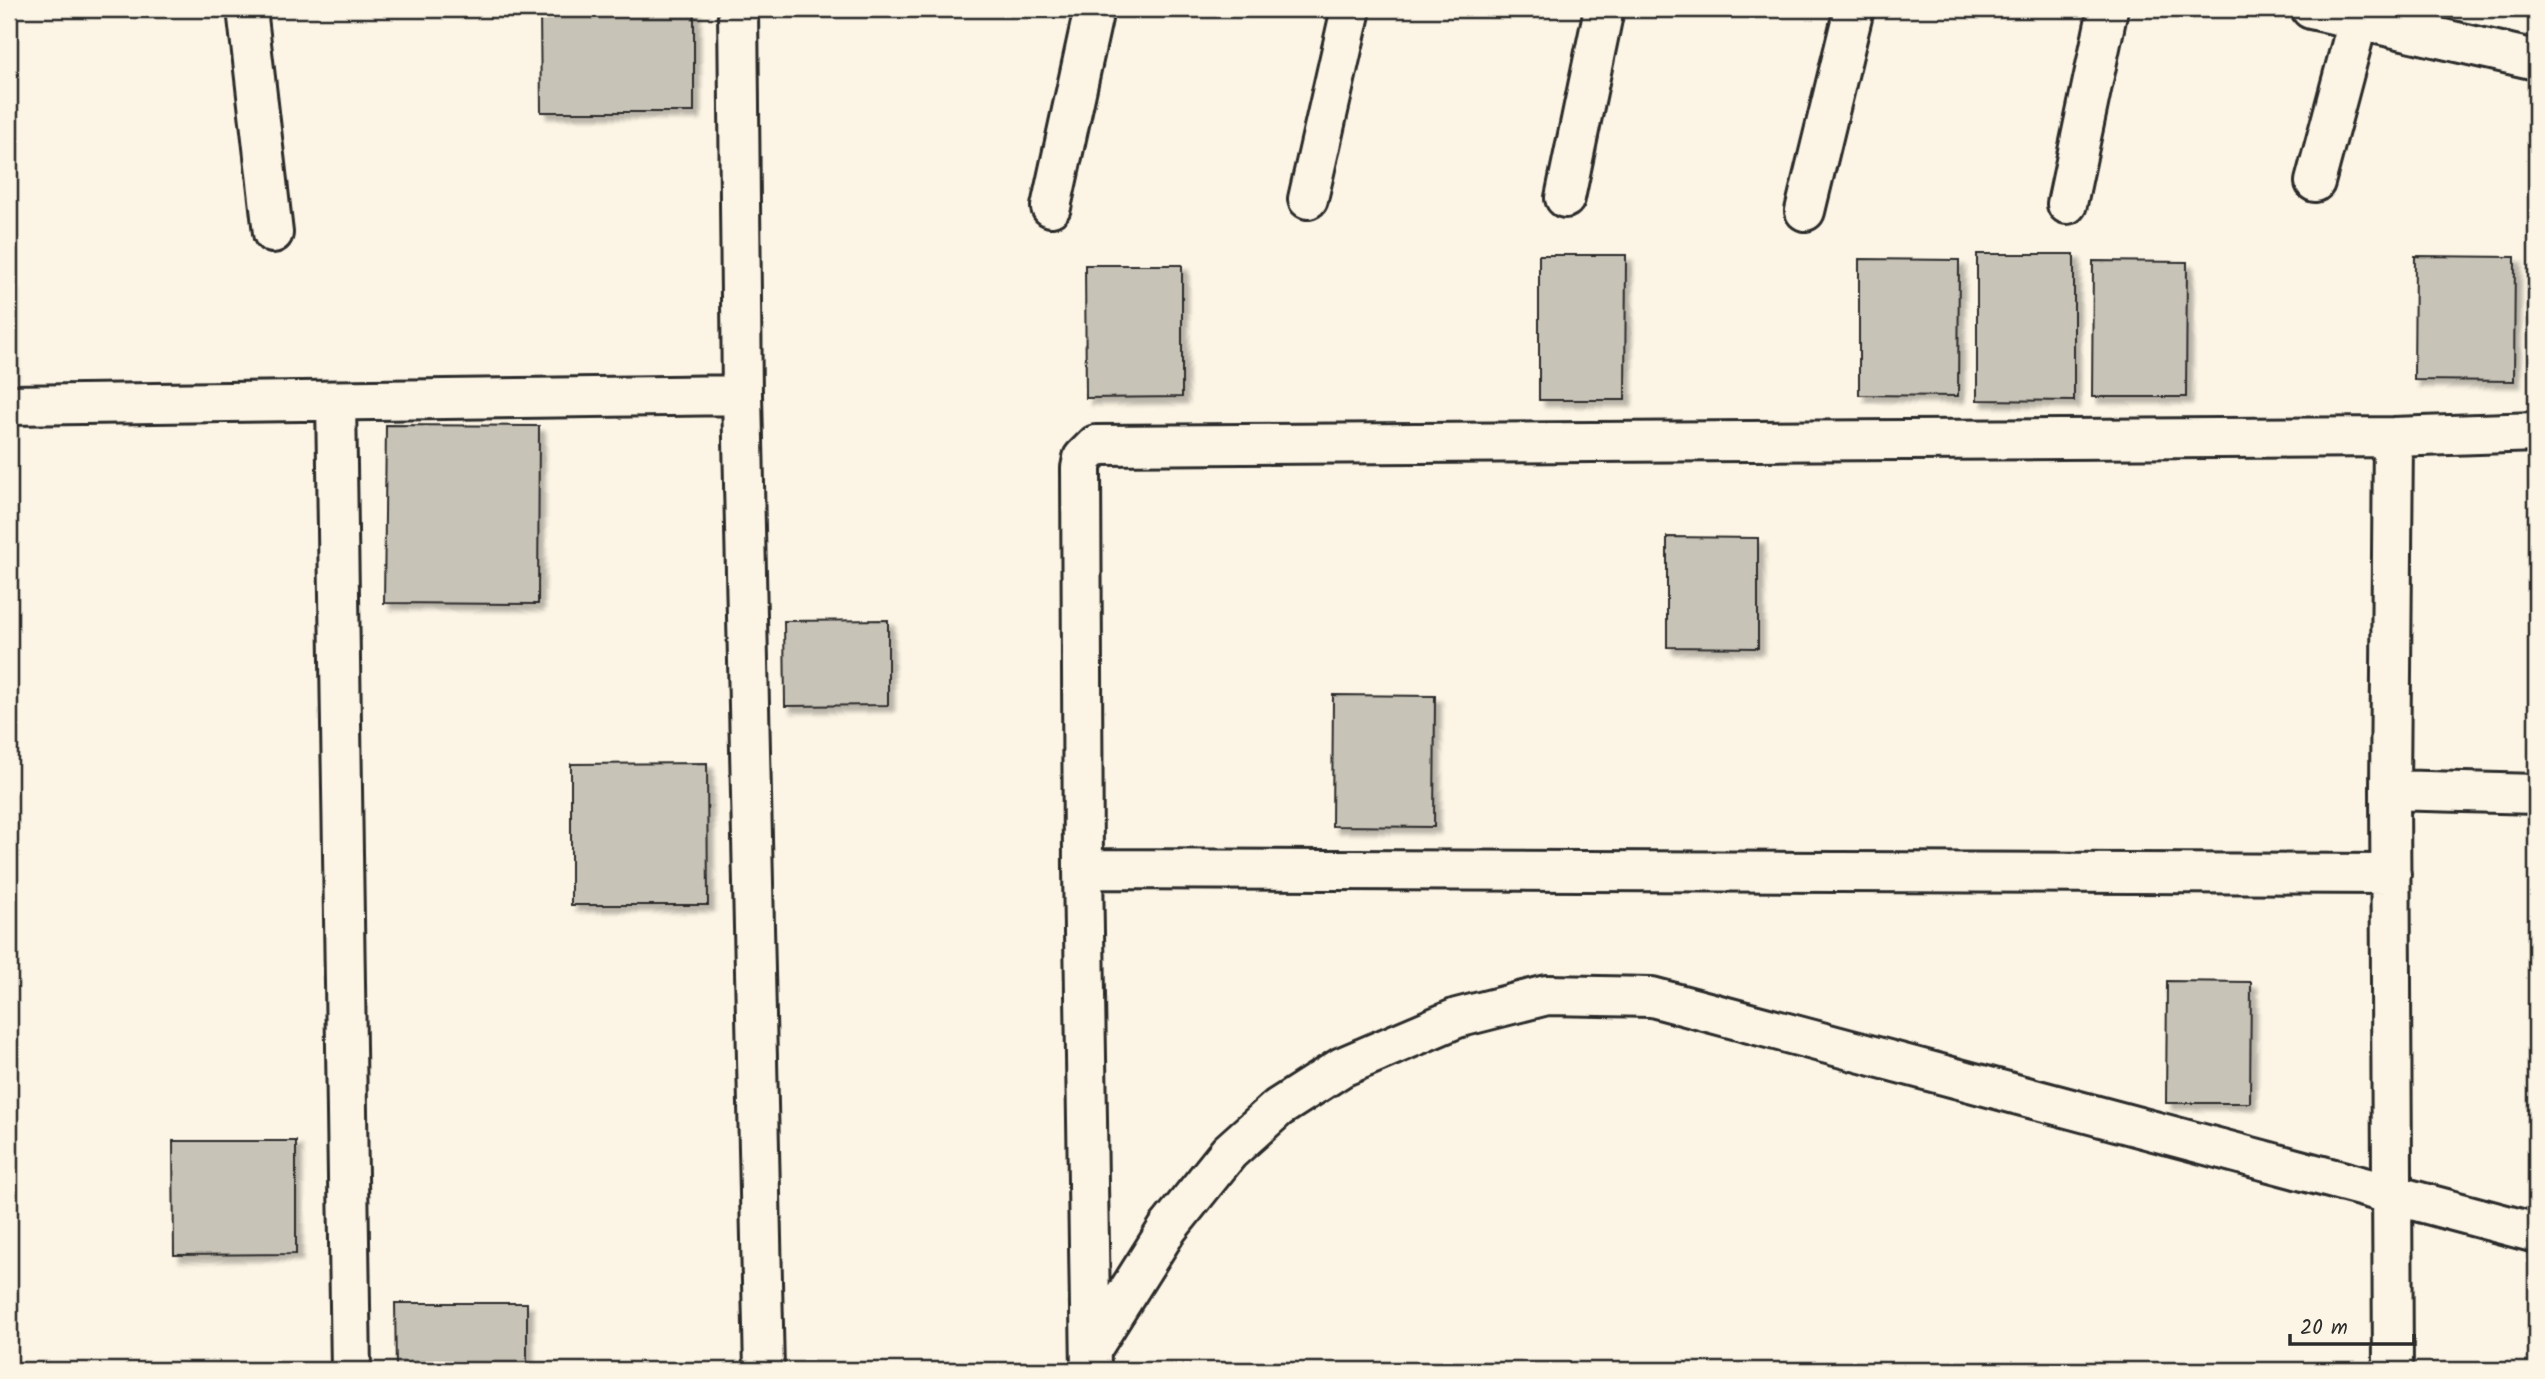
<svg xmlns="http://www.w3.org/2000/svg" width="2545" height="1379" font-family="Kalam,sans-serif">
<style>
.building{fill:#c8c3b7;stroke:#2b2b2b;stroke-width:2;filter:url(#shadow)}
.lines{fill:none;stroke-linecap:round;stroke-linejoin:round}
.minor-casing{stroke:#2b2b2b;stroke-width:44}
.minor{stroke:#fcf5e5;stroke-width:38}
</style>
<defs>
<filter id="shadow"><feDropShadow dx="6" dy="6" stdDeviation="2" flood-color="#0004"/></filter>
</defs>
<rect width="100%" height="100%" fill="#fcf5e5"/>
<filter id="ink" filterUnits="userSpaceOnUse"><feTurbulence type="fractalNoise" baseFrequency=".0143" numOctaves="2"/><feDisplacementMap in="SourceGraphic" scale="14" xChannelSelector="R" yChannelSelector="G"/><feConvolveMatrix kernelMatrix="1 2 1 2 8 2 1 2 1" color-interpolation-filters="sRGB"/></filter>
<g filter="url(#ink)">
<path class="building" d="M540,9h154v103h-153z
M1977,254h97v147l-97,-1z
M1539,255h87l-1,145h-86z
M2415,256l100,1 -1,124 -100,-1z
M1859,259l100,1 -1,136 -99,-1z
M2093,261l94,1 -1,135h-94z
M1085,265h97v132l-96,1z
M9,284h2v89h-2z
M386,425l153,1 -1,178 -154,-1z
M1667,537l91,1v110l-91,-1z
M888,620v85l-103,1 -1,-85z
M1333,695l102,1 -1,131 -102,-1z
M707,763l1,142h-137v-141z
M2167,981l84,1 -1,121h-84z
M173,1141h123v113l-122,1z
M395,1303h132v67h-131z"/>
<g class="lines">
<g class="minor-casing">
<path id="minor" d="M247,9l26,224
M738,9l4,386 22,975
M2311,9l225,51
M2315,182l46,-173
M1565,198l39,-189
M1308,199l43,-190
M2067,204l41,-195
M1051,207l43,-198
M1805,211l49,-202
M336,401l15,969
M9,405l733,-10
M2393,437l-3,353 3,580
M2390,790l146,4
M1083,869l1308,5
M1091,1350l77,-122 61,-76 49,-44 64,-41 115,-49 90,-23 105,2 884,236
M1091,1370l-8,-501 -2,-401 2,-10 13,-13 1297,-8 143,-5"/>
</g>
<use href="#minor" class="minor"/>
</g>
</g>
<rect width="2545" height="1379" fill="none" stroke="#fcf5e5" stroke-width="35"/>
<rect x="18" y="18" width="2510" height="1344" fill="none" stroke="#2b2b2b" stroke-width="2.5" filter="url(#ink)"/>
<path d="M2290 1334v10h124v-10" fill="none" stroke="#2b2b2b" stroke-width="3.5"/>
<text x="2300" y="1334" font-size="21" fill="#2b2b2b" stroke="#fcf5e5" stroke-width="5" paint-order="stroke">20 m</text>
</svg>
